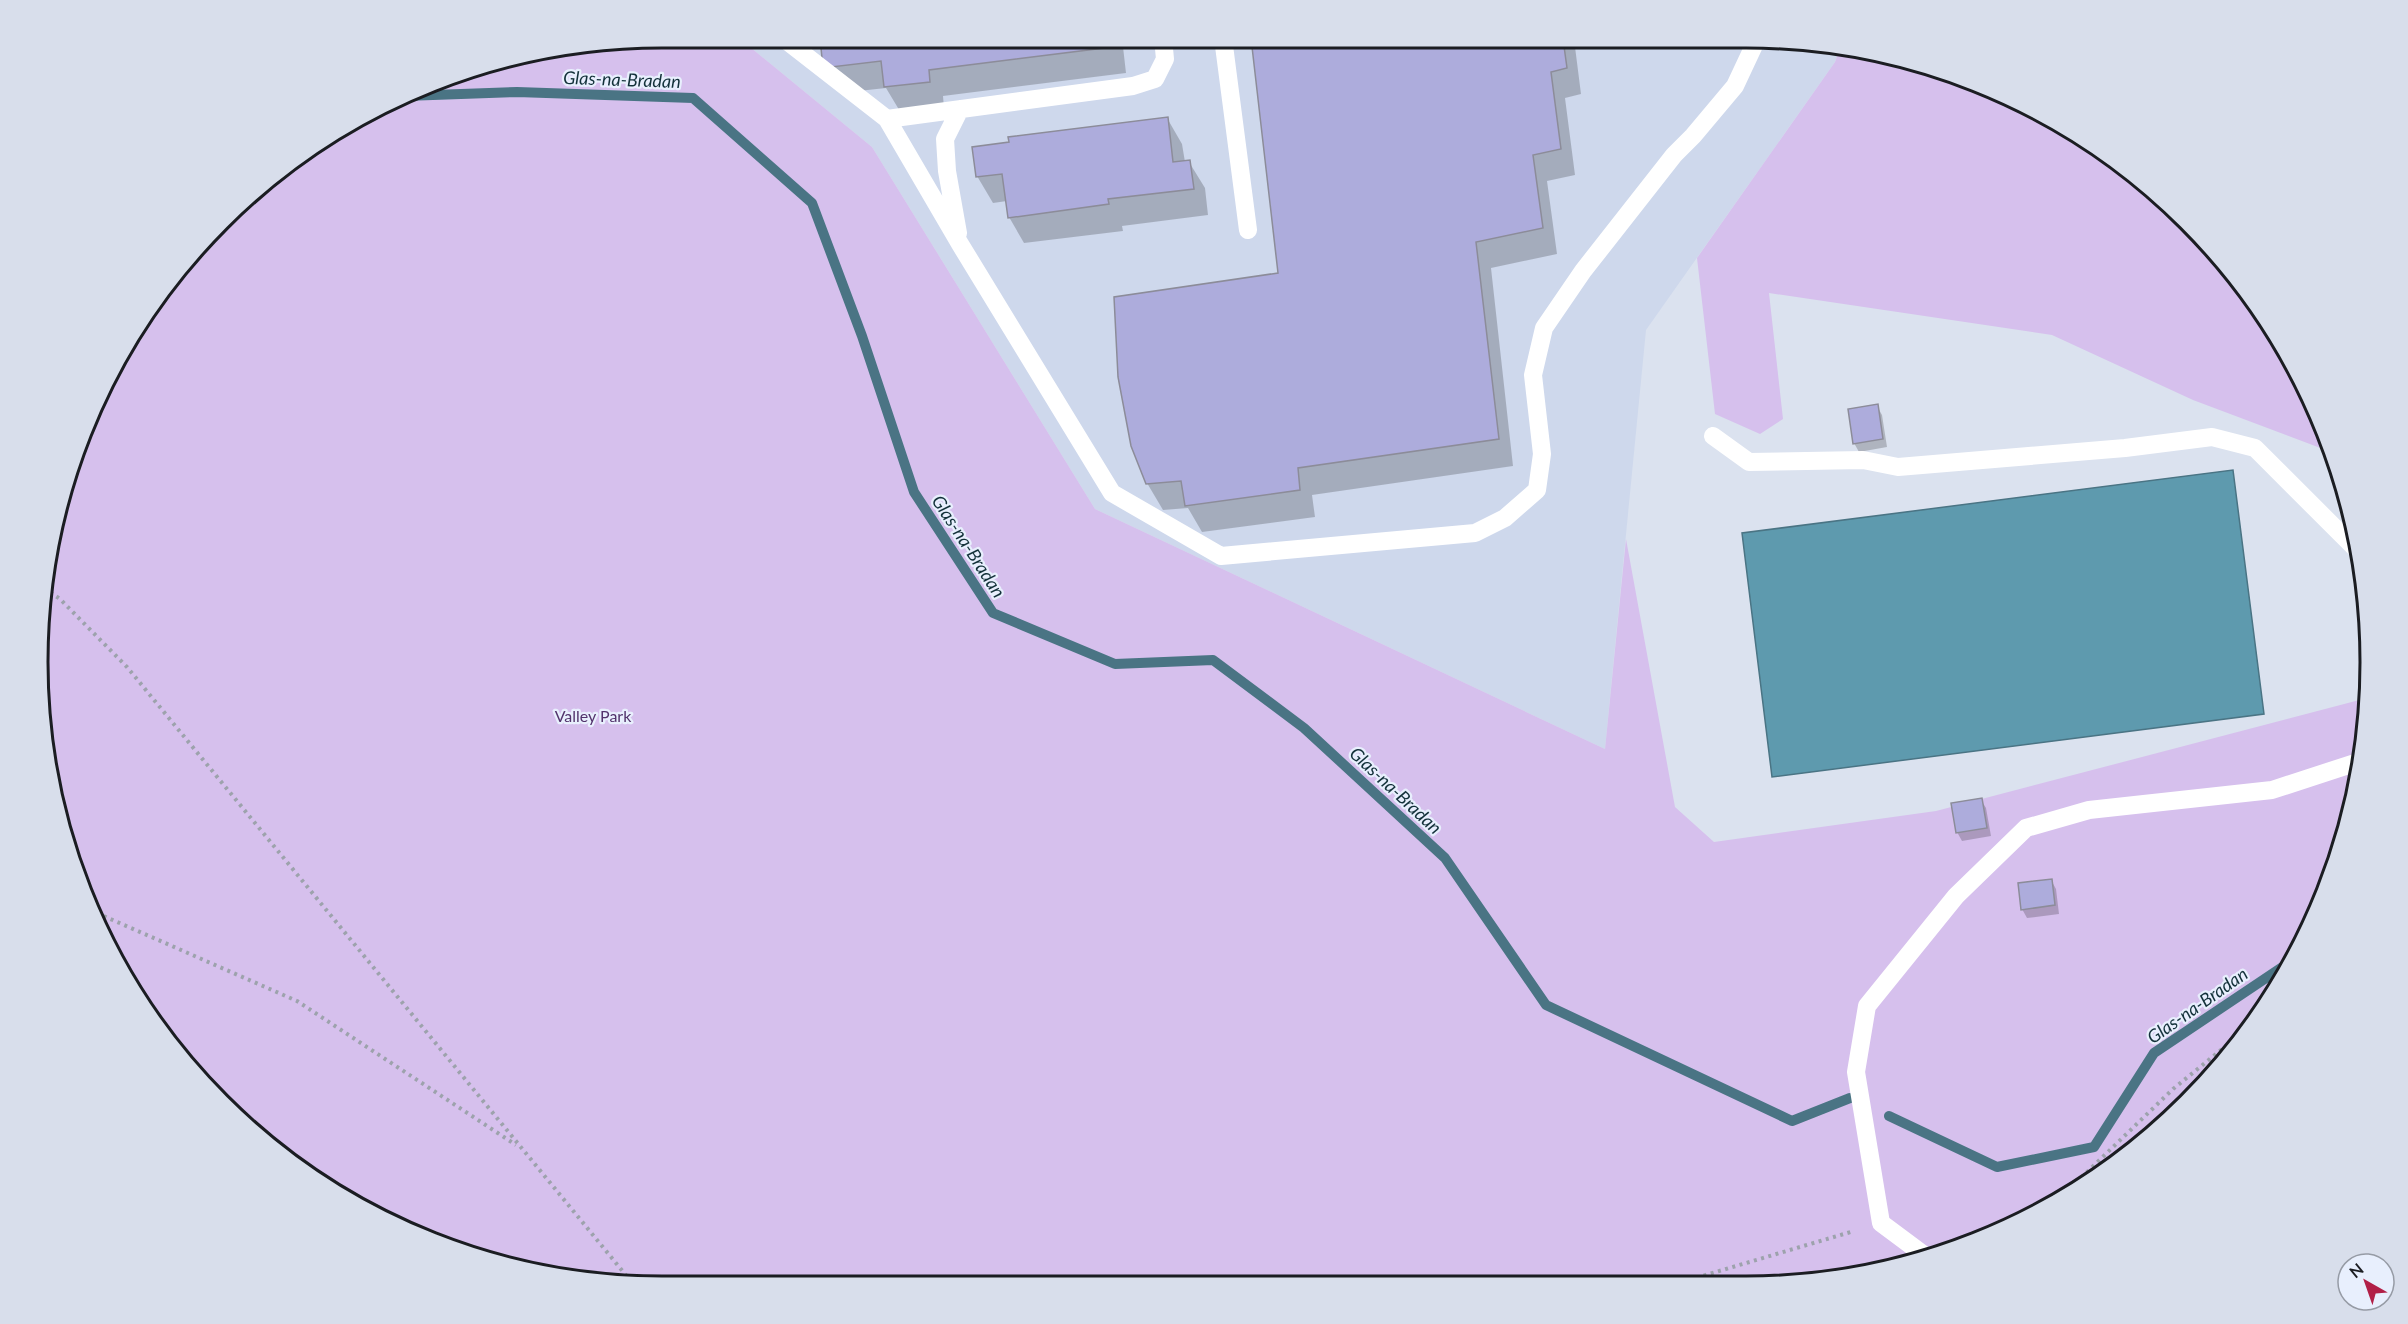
<svg xmlns="http://www.w3.org/2000/svg" width="2408" height="1324" font-family="Lato,sans-serif">
<style>
.built{fill:#ced8ec}
.green{fill:#d6c0ed}
.water{fill:#5e9aae;stroke:#4a7484;stroke-width:1.5}
.shadow{fill:#0003}
.lines{fill:none;stroke-linecap:round;stroke-linejoin:round}
.stream{stroke:#4a7484;stroke-width:10}
.building{fill:#adacdc;stroke:#8c8c99;stroke-width:1.5}
.path{stroke:#9da2ac;stroke-width:4;stroke-dasharray:3 4.5;stroke-linecap:butt}
.lane{stroke:#fff;stroke-width:18}
.labels{text-anchor:middle;dominant-baseline:central;stroke-width:4.5;stroke-linejoin:round;paint-order:stroke}
.park-label{font-size:16px;fill:#52336c;stroke:#e8effd}
.water-label{font-size:18px;font-style:italic;fill:#13313a;stroke:#e8effd}
.rim{fill:none;stroke:#1b1d22;stroke-width:3}
</style>
<rect width="100%" height="100%" fill="#dbe2ef"/>
<path class="built" d="M739,38l1047,1 54,9 -5,14 -189,268 -41,419 -510,-240 -223,-362z"/>
<path class="green" d="M662,38h77l133,109 223,362 510,240 21,-210 49,268 39,35 222,-31 431,-113 -2,45 -28,119 -50,112 -72,100 -122,107 -146,72 -120,28 -1206,4 -121,-20 -150,-62 -68,-46 -89,-83 -50,-65 -58,-108 -26,-78 -20,-120v-82l20,-120 26,-78 58,-108 50,-65 89,-83 68,-46 111,-50 80,-22z
M1840,48l68,11 150,62 99,71 84,90 65,103 25,67 -138,-52 -141,-65 -283,-42 14,126 -23,15 -45,-20 -18,-156 138,-196z"/>
<path class="water" d="M2233,470l31,244 -492,63 -30,-244z"/>
<path class="shadow" d="M821,38h301l4,35 -183,23 1,12 -43,5 -15,-25 -46,5 -15,-26z
M1253,38l321,1 7,55 -16,4 10,77 -28,6 10,73 -66,14 22,198 -201,29 3,22 -113,15 -14,-24 -25,2 -16,-27 133,-208z
M1167,118l15,26 3,18h4l16,26 3,27 -86,11 1,5 -99,12 -15,-26 -2,-16 -14,2 -16,-27z
M1877,406l5,9 5,32 -28,5 -5,-9z
M1981,800l5,8 5,28 -29,5 -5,-9z
M2051,880l5,9 3,25 -32,4 -5,-9z"/>
<g class="lines">
<path class="stream" d="M405,96l112,-4 176,6 119,105 50,133 52,156 79,121 122,51 98,-4 91,68 141,130 101,147 246,116 58,-23
M1889,1116l108,51 97,-20 60,-94 139,-93"/>
</g>
<path class="building" d="M820,38h291l1,9 -183,23 1,12 -46,5 -3,-26 -58,7z
M1251,38l312,1 4,29 -16,4 10,77 -28,6 10,73 -67,14 23,197 -201,29 2,22 -115,16 -4,-25 -35,3 -15,-38 -13,-69 -4,-80 164,-24z
M1168,117l5,45 17,-2 4,29 -86,10 1,5 -101,14 -6,-44 -26,3 -4,-30 37,-5 -1,-5z
M1878,404l5,35 -30,5 -5,-35z
M1982,798l5,30 -31,5 -5,-30z
M2052,879l3,26 -34,5 -3,-27z"/>
<g class="lines">
<path class="path" d="M44,588l16,11 67,68 507,618
M90,910l207,91 219,144
M2074,1191l9,-15 90,-87 75,-61
M1682,1282l172,-51"/>
<path class="lane" d="M783,38l104,81 73,125 152,249 109,63 254,-23 30,-15 32,-28 5,-36 -9,-79 11,-47 39,-57 91,-116 19,-19 42,-50 22,-47
M1223,38l25,192
M887,119l246,-33 22,-7 10,-20 -2,-21
M958,233l-11,-62 -2,-32 15,-30
M1713,436l36,26 114,-2 35,7 227,-19 87,-11 43,11 103,103
M1928,1258l-47,-35 -25,-151 11,-66 89,-110 70,-68 63,-18 183,-20 89,-29"/>
</g>
<g class="labels">
<g class="park-label">
<text x="593" y="715">Valley Park</text>
</g>
<g class="water-label">
<text transform="translate(622 79) rotate(2)">Glas-na-Bradan</text>
<text transform="translate(969 546) rotate(57)">Glas-na-Bradan</text>
<text transform="translate(1396 790) rotate(43)">Glas-na-Bradan</text>
<text transform="translate(2197 1005) rotate(-35)">Glas-na-Bradan</text>
</g>
</g>
<path d="M0 0H2408V1324H0ZM662 48H1746A614 614 0 0 1 2360 662V662A614 614 0 0 1 1746 1276H662A614 614 0 0 1 48 662V662A614 614 0 0 1 662 48Z" fill="#d8deeb" fill-rule="evenodd"/>
<path class="rim" d="M662 48H1746A614 614 0 0 1 2360 662V662A614 614 0 0 1 1746 1276H662A614 614 0 0 1 48 662V662A614 614 0 0 1 662 48Z"/>
<g transform="translate(2366 1282) rotate(320)"><circle r="28" fill="#e8effd" stroke="#969ba5" stroke-width="1.5"/>
<path d="M0-4.5L10 22L0 15L-10 22Z" fill="#b11f47"/>
<text y="-9" font-size="16" font-weight="bold" text-anchor="middle" fill="#1b1d22">N</text>
</g>
</svg>
